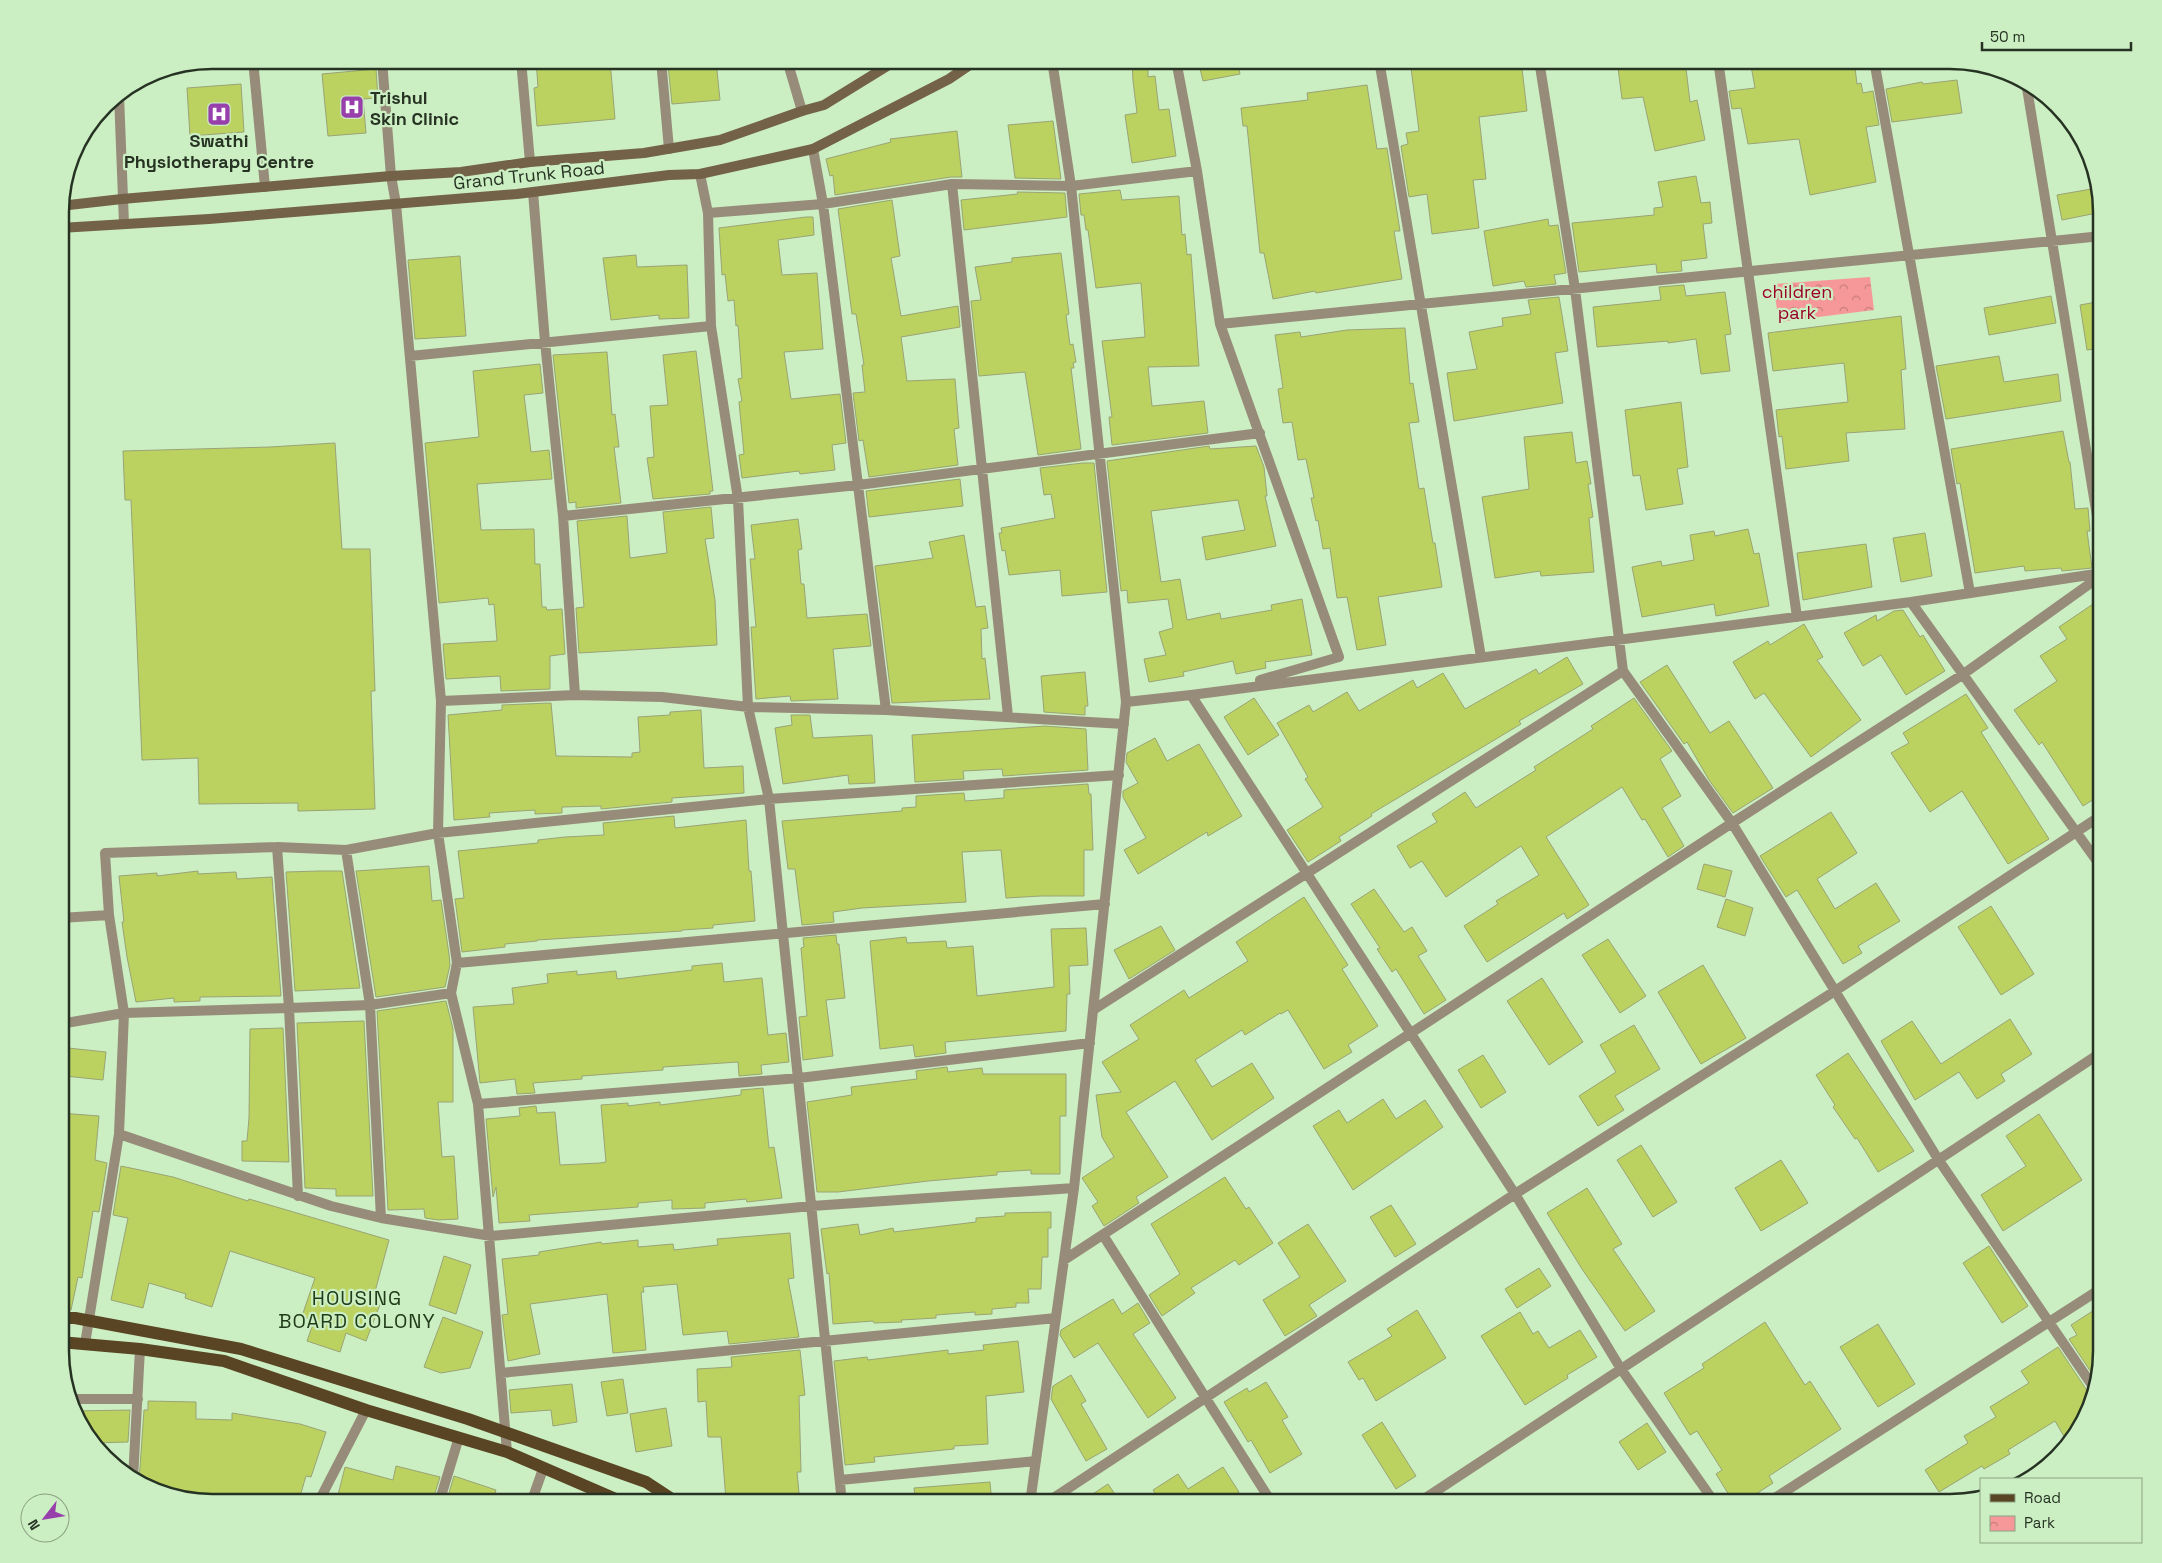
<svg xmlns="http://www.w3.org/2000/svg" width="2162" height="1563" font-family="'Space Grotesk',sans-serif">
<style>
.park{fill:url(#park-crowns)}
.building{fill:#bbd260;stroke:#99a475}
.lines{fill:none;stroke-linecap:round;stroke-linejoin:round}
.street{stroke:#978c79;stroke-width:10}
.secondary{stroke:#736247;stroke-width:10}
.primary{stroke:#594523;stroke-width:12}
.labels{text-anchor:middle;dominant-baseline:central;stroke-width:4.5;stroke-linejoin:round;paint-order:stroke}
.poi-label{font-size:18px;font-weight:bold;fill:#263323;stroke:#cceec3;text-anchor:start}
.street-label{font-size:18px;fill:#263323;stroke:#cceec3}
.park-label{font-size:18px;fill:#990127;stroke:#cceec3}
.quarter-label{font-size:20px;letter-spacing:1px;fill:#203c19;stroke:#cceec3}
.rim{fill:none;stroke:#263323;stroke-width:2.5}
</style>
<defs>
<pattern id="park-crowns" width="20" height="18" patternUnits="userSpaceOnUse" patternTransform="scale(1.25)"><rect width="20" height="18" fill="#f6989a"/><path d="M2 6a3 3 0 1 1 6 0M12 15a3 3 0 1 1 6 0" fill="none" stroke="#c77d7d"/></pattern>
</defs>
<rect width="100%" height="100%" fill="#cceec3"/>
<path class="park" d="M1870,277l4,33 -95,12 -6,-38z"/>
<path class="building" d="M536,60h74l5,59 -78,7 -3,-38 4,-1z
M1132,60h16v17l7,-1 4,34 10,-1 7,47 -44,7 -7,-48 12,-2 -4,-32z
M1198,60h39l3,14 -37,7z
M1410,60h111l6,51 -48,6 7,62 -13,1 6,48 -47,6 -5,-40 -18,3 -8,-51 7,-2 -2,-11 13,-2z
M1617,60h68l5,42 7,-2 8,40 -50,11 -12,-54 -21,2z
M1750,60h104l3,24 4,-1 2,10 10,-2 6,34 -13,2 10,55 -66,13 -11,-56 -51,5 -7,-36 -9,1 -3,-18 26,-3z
M716,61l4,39 -48,4 -4,-39z
M376,69l2,29 -15,1 3,34 -38,3 -6,-62z
M1957,80l5,33 -70,9 -6,-33 36,-7 1,2z
M241,84l3,48 -54,4 -3,-48z
M1367,85l10,64 10,-1 13,83h-6l8,48 -86,14 -1,-2 -42,8 -9,-46h-4l-13,-127h-4l-2,-18 67,-8 -1,-7z
M1053,121l8,58 -46,-1 -7,-53z
M957,131l5,46h-11l-116,18 -2,-20 -3,1 -4,-17 65,-17 -1,-3z
M1696,176l5,27 9,-1 2,21 -9,1 4,34 -26,3 1,10 -25,2 -1,-9 -77,8 -7,-49 82,-8v-7l9,-1 -5,-25z
M2097,188l5,24 -40,8 -5,-25z
M1120,190l2,10 57,-4 3,39 3,-1 2,21 4,-1 8,112 -51,1 4,39 52,-5 4,32 -96,12 -3,-28h3l-10,-76 43,-4 -4,-54 -45,5 -8,-58h-2l-2,-15h-3l-2,-21z
M1017,192l48,1 2,24 -103,13 -3,-30 57,-6z
M892,200l8,56 -9,2 10,58 57,-10 2,21 -59,10 6,44 48,-2 4,49 -5,1 4,36 -89,12 -6,-37 -4,1 -6,-48 12,-1 -3,-27h2l-8,-51h-4l-14,-105z
M806,217h7l1,18 -36,5 4,35 35,-2 6,76 -39,3 7,47 49,-5 6,49 -14,2 3,25 -35,4 -1,-3 -57,7 -3,-23 5,-1 -5,-52 3,-1 -4,-22 4,-1 -4,-53 -2,1 -2,-26 -6,1 -3,-27 -3,1 -3,-47z
M1548,219l1,7 9,-1 8,48 -12,2 2,9 -30,3 -2,-6 -31,5 -9,-55z
M1061,253l8,61 -3,1 4,30 3,-1 3,18 -3,1 1,5h-3l10,81 -43,6 -13,-83 -46,4 -8,-75 10,-1 -6,-33 37,-5v-4z
M636,255l1,12 50,-2 2,53 -30,1v-4l-48,5 -8,-62z
M460,256l6,80 -51,3 -7,-79z
M1684,285l2,11 39,-4 6,42 -6,1 5,36 -29,3 -5,-35 -28,4v-2l-71,6 -4,-40 68,-7 -2,-13z
M2051,296l5,27 -67,12 -5,-27z
M1559,297l9,54 -13,2 8,50 -109,18 -7,-48 30,-4 -8,-37 34,-6 -1,-8 29,-4 -3,-14z
M2102,301v47l-15,2 -7,-45z
M1901,316l5,53 -5,1 4,59 -59,4 3,28 -63,8 -4,-33 -3,1 -3,-27 72,-8 -4,-39 -71,8 -5,-38z
M1405,328l5,56 3,-1 6,39 -10,1 10,66 5,-1 9,55h2l7,44 -64,10 8,48 -29,5 -10,-53 -10,1 -7,-50 -7,1 -5,-29 -2,1 -5,-23h3l-8,-39 -8,1 -6,-38 -9,1 -5,-34 5,-1 -8,-53 25,-3 1,5 46,-7z
M696,351l17,140h-3v3l-57,5 -6,-41 7,-1 -4,-51 18,-1 -5,-50z
M607,352l5,63 3,-1 4,33h-5l7,56 -45,5v-6l-7,1 -16,-148z
M1999,356l5,26 54,-8 3,27 -115,18 -10,-53z
M540,364l3,29 -19,2 7,57 18,-2 3,29 -75,5 4,46 53,-1 1,35h5l2,43h4l1,3 15,-1 3,45 -15,2v33l-49,2 -1,-15 -54,3 -3,-35 54,-3 -3,-37 -5,1 -1,-7 -49,5 -14,-160 54,-6 -6,-66z
M1681,402l7,65 -11,2 6,35 -37,6 -6,-35 -7,1 -8,-66z
M2063,431l6,31h1l5,47 13,-1 2,23h-3l5,37 -30,3 -1,-3 -36,3 -1,-5 -49,7 -15,-90 -3,1 -6,-35z
M1572,432l4,31 11,-2 4,23h-3l5,33 -4,1 5,54 -53,4 -1,-5 -45,7 -13,-81 47,-8 -5,-52z
M335,443l7,106h28l5,142h-4l4,118 -77,2v-8l-99,1 -1,-46 -56,2 -11,-260h-6l-2,-49 147,-4z
M1209,446l1,3 46,-3 8,21 3,29h-2l11,50 -70,14 -4,-23 43,-7 -7,-30 -87,11 10,71 19,-3 7,41 33,-7 1,6 51,-9 -1,-5 31,-6 10,56 -47,7 1,6 -30,6 -3,-13 -50,11 1,4 -35,6 -5,-23 22,-4 -7,-23 14,-4 -5,-29 -40,4 -1,-13 -6,1 -14,-130z
M1083,463h11l13,129 -45,4 -2,-26 -51,5 -4,-25 -3,1 -3,-18h3l-1,-5 54,-10 -4,-24 -7,1 -4,-27z
M960,479l3,27 -94,11 -3,-26z
M711,507l3,31 -9,1 10,61 2,45 -138,8 -3,-45 8,-1 -7,-86 50,-5 3,42 37,-5 -4,-41z
M798,519l4,30 -4,1 3,34h3l3,34 60,-4 4,32 -38,3 5,50 -47,2 -1,-5 -34,3 -5,-72h5l-6,-68h5l-4,-34z
M1748,529l6,25 5,-1 10,53 -53,10 -2,-12 -72,13 -10,-50 29,-6 1,5 32,-6 -4,-25 24,-4 1,5z
M1925,533l7,43 -31,6 -8,-44z
M964,535l12,72 9,-1 3,22 -7,1 1,30 3,-1 5,41 -98,4 -17,-137 58,-8 -4,-16z
M1866,544l6,43 -69,13 -6,-47z
M2096,602l6,10v182l-19,12 -41,-64 -3,3 -25,-35 43,-29 -17,-25 27,-17 -8,-12z
M1903,610l17,27 3,-2 22,36 -39,24 -25,-40 -18,11 -19,-33 32,-18 1,6 17,-10z
M1804,624l19,33 -6,3 44,60 -50,37 -47,-64 -9,6 -22,-37 35,-21 2,4z
M1567,657l16,27 -64,37 2,3 -150,90 1,2 -33,21 2,4 -33,21 -21,-32 36,-23 -18,-28 3,-2 -31,-54 32,-18 4,7 34,-20 12,19 54,-31 4,8 26,-15 22,36 71,-40 3,5z
M1667,665l43,68 19,-12 44,67 -40,25 -24,-33 -22,-38 -3,2 -44,-62z
M1085,672l3,34h-3v9l-41,-3 -3,-36z
M1966,694l22,34 -7,4 68,107 -41,25 -46,-73 -32,21 -39,-59 18,-10 -6,-10z
M1254,698l25,37 -31,20 -24,-38z
M1634,698l38,53 -12,8 21,37 -19,12 22,38 -16,11 -23,-38 -3,1 -20,-33 -76,50 43,68 -22,14 -3,-6 -77,49 -23,-36 34,-22 -2,-3 43,-26 -18,-29 -75,51 -24,-36 -12,7 -13,-22 40,-24 -5,-8 33,-22 11,16 60,-38 -2,-3 59,-38 -2,-3z
M551,703l5,53 76,1v-4l8,-1 -2,-35 32,-2v-3l31,-2 3,58 39,-2 1,27 -72,5v4l-71,7v-3l-39,1v6l-27,1v-4l-46,3 1,4 -36,3 -6,-105 54,-5v-5z
M791,715h19l3,23 59,-3 3,48 -26,1 -1,-9 -65,9 -8,-56 17,-3z
M1045,726l41,3 2,41 -85,6 -1,-7 -39,2 1,8 -49,3 -3,-47z
M1155,738l12,23 32,-17 43,72 -34,20 -1,-4 -69,42 -14,-24 22,-12 -23,-41v-6l15,-8 -12,-21 1,-9z
M1088,784l1,10h2l2,56h-9v46h-43l-35,2 -5,-48 -39,2 4,50 -104,6 -29,4 1,10 -32,3 -7,-56h-7l-6,-48 120,-10v-3l14,-1v-11l48,-3 1,8 39,-3v-8z
M1831,812l26,41 -40,26 18,30 41,-26 24,38 -42,25 4,7 -19,11 -46,-74 -11,7 -26,-41z
M674,816l1,12 71,-8 3,51h2l4,50 -42,4v3l-31,2v1l-145,9v1l-32,3v3l-43,5 -7,-53 9,-1 -6,-47 80,-8v-3l27,-3 39,-2 -1,-12z
M1704,864l28,7 -7,26 -28,-8z
M429,866l3,35 9,-1 8,54 1,11 -5,22 -69,10 -20,-126z
M198,871v3l38,-2 1,7 35,-2 9,119 -81,1v4l-26,1v-4l-38,4 -9,-45 -5,-35h2l-5,-46 38,-3v3z
M319,871h23l18,117 -65,3 -9,-119z
M1374,889l30,43 8,-5 15,24 -9,5 28,44 -22,14 -28,-45 -4,3 -15,-23 3,-1 -29,-44z
M1304,897l44,68 -6,4 36,57 -30,19 4,7 -28,17 -36,-59 -7,4 -1,-1 -35,22 -3,-5 -47,30 17,27 40,-24 22,35 -62,42 -37,-59 -49,31 42,65 -32,20 3,6 -35,23 -12,-20 6,-4 -16,-24 32,-21 -12,-20 -6,-42 25,-3 -19,-30 37,-23 -9,-14 54,-35 5,8 59,-37 -12,-19z
M1726,899l27,9 -8,28 -28,-9z
M1991,906l43,68 -33,21 -43,-68z
M1161,926l14,24 -46,29 -15,-29z
M1086,928l2,37 -19,1 1,28h-3l-1,37 -121,11 1,11 -31,4 -2,-12 -33,4 -10,-108 36,-4 1,6 39,-2 1,7 26,-2 4,50 77,-9 -3,-58z
M836,935l1,9h2l6,54 -19,2 7,56 -30,4 -4,-43 8,-1 -6,-68 3,-1 -1,-9z
M1608,939l38,57 -26,17 -38,-58z
M722,963l2,19 38,-4 6,57 18,-2 3,29 -28,3 1,9 -23,2 -1,-14 -75,5v3l-81,6v3l-49,4 2,10 -18,1 -2,-15 -35,4 -7,-76 41,-3 -2,-16 36,-5 -1,-9 30,-3v4l39,-4 1,8 75,-9v-4z
M1703,965l43,73 -45,26 -43,-72z
M1542,978l41,64 -34,23 -42,-64z
M446,1001l7,28v73h-15l4,55 12,-1 4,63 -20,1 -13,-2 -1,-9 -36,1 -11,-199z
M2010,1019l22,35 -31,20 4,7 -28,18 -18,-27 -44,28 -34,-59 31,-20 29,43z
M364,1021l9,175h-37v-7l-31,-1 -8,-165z
M1634,1025l26,44 -45,27 9,14 -26,16 -19,-30 37,-24 -16,-27z
M283,1028l6,134 -47,-1v-20h5l2,-23 1,-89z
M68,1048l38,4 -3,28 -38,-4z
M1848,1053l66,98 -36,21 -21,-34 -2,1 -22,-32 2,-2 -19,-30z
M1483,1055l23,37 -25,16 -23,-38z
M947,1067l1,5 34,-4 1,6h83v42h-6v58h-29v-4l-34,2v3l-69,6 -90,11h-21l-10,-90 45,-7 -1,-8 66,-8 -1,-8z
M763,1088l6,60 5,-1 8,51 -35,4 -1,-3 -41,4v5l-33,1v-9l-34,3v4l-109,8 1,6 -31,2 -3,-36 -3,10 -7,-78 34,-3 -1,-8 17,-2 1,7 18,-1 5,53 40,-2 6,-1 -5,-57 27,-2v3l32,-4v3l81,-10v-5z
M1383,1099l13,20 29,-19 18,27 -90,63 -40,-64 26,-16 8,13z
M60,1113l39,3 -4,44 12,3 -8,49 -6,-1 -11,67 -4,-1 -7,33h-11z
M2039,1114l43,66 -79,51 -22,-36 45,-29 -20,-30z
M1641,1145l36,57 -24,15 -36,-57z
M1781,1160l27,43 -47,28 -26,-43z
M121,1166l52,11 75,24 1,-2 140,41 -16,59 8,3 -15,39 -20,-8 -6,19 -33,-11 7,-20 -12,-5 13,-38 -85,-27 -18,56 -27,-9 1,-4 -37,-11 -6,25 -32,-8 17,-82 -15,-3z
M1225,1177l21,32 3,-2 24,36 -34,22 -4,-5 -44,28 4,5 -33,23 -13,-21 31,-21 -29,-50z
M1587,1188l35,56 -9,5 42,62 -30,20 -43,-62 -35,-56z
M1391,1205l25,39 -21,13 -25,-40z
M1051,1212v16h-3v29h-6l-1,32h-13l1,14h-13v4l-24,2v5l-17,1v-3l-39,3v3l-35,2 1,2 -28,1 -1,-2 -40,3 -4,-51 -2,1 -6,-45 37,-5 2,11 33,-7 1,4 82,-10v-4l29,-2v-3z
M1308,1224l38,57 -37,24 8,11 -32,20 -22,-36 37,-23 -22,-34z
M790,1233l4,45 -6,1 11,58 -70,7 -2,-13 -44,4 -6,-51 -34,3 1,5h-3l5,58 -33,3 -6,-59 -77,10 10,50 -32,7 -6,-46 6,-1 -6,-55 37,-4v-3l62,-10 1,2 36,-4v7l35,-3 1,6 44,-5 -1,-6z
M1989,1246l39,60 -26,17 -39,-60z
M444,1256l27,9 -15,49 -27,-9z
M1539,1268l12,18 -34,22 -12,-19z
M1113,1299l9,15 16,-11 12,20 -17,11 43,64 -28,20 -50,-75 -24,15 -14,-23 1,-5z
M2102,1305v47l-5,29 -28,-42 8,-4 -6,-10z
M1417,1310l29,48 -70,43 -13,-23 -4,2 -11,-18 44,-26 -5,-7z
M1520,1312l13,22 5,-3 11,17 31,-18 17,27 -30,18 1,3 -43,27 -44,-69z
M443,1317l40,15 -13,36 -29,5 -17,-6z
M1765,1322l40,63 5,-4 31,48 -72,47 4,7 -31,20h-8l-18,-29 6,-4 -25,-39 -7,4 -26,-42 40,-25 -2,-4z
M1878,1324l37,60 -37,23 -38,-60z
M1018,1341l6,51 -38,4 2,48 -34,2v3l-80,8 1,5 -30,3 -11,-104 33,-4 1,3 80,-10v4l36,-4 -1,-5z
M2058,1347l32,48 4,3 -23,46 -2,1 -14,-24 -47,29 2,4 -26,15 -2,-3 -43,26 -14,-22 43,-27 -4,-7 32,-19 -6,-10 39,-24 -8,-12z
M800,1350l5,45 -6,1 2,76h-4l3,31h-66l-8,-3 -5,-63h-13l-2,-36 -8,1 -1,-33 35,-2 -1,-10z
M1071,1375l15,26 -5,3 26,45 -21,12 -35,-62 2,-13z
M623,1379l5,34 -21,3 -6,-34z
M1266,1382l22,35 -6,3 20,34 -32,19 -19,-33 -3,2 -24,-40 23,-14 2,4z
M572,1384l5,38 -24,4 -2,-16 -40,3 -2,-23z
M148,1401l48,1v17l36,1v-7l68,11 26,8 -15,45 -5,-1 -8,27h-87l-48,-8 -24,-13 5,-72h4z
M666,1408l6,38 -36,6 -6,-38z
M130,1410l-2,32 -33,1 -19,-24 -2,-8z
M1382,1422l34,54 -20,13 -34,-54z
M1647,1423l19,29 -28,18 -19,-28z
M396,1466l44,11 -8,26h-96l9,-36 48,13z
M1223,1467l16,25 -18,11h-60l-8,-13 25,-16 10,15z
M454,1476l42,14 -4,13h-46z
M990,1482l2,21h-76l-2,-15z
M1108,1484l13,19h-42z"/>
<g class="lines">
<path class="street" d="M253,60l12,127
M382,60l9,116 5,28 45,497 -3,132 19,130 -6,30 27,111 29,348
M521,60l9,102
M661,60l8,89
M787,60l15,51
M1176,60l21,111 23,153 119,333 -79,23
M1379,60l102,597
M1539,60l36,229 48,382 109,152 206,336 158,232
M1718,60l79,557
M1874,60l96,533
M2026,82l76,465
M119,95l5,129
M813,149l10,55 63,506
M700,174l8,39 3,113 27,173 10,208 21,92 73,704
M952,184l56,532
M533,192l12,150 18,174 12,179
M708,213l115,-9 129,-20 119,2 126,-15
M1220,324l882,-88
M410,356l301,-30
M563,516l295,-31 402,-52
M1911,602l191,266
M1191,695l324,499 106,175 94,134
M441,701l134,-6 87,2 86,10 138,3 238,14
M1126,702l65,-7 720,-93 191,-29
M346,850l24,155 11,213
M60,918l49,-3
M457,963l648,-59
M1093,1010l530,-339
M60,1024l64,-11 165,-5 -12,-161
M478,1104l321,-26 291,-35
M119,1134l212,72 50,12 110,18 321,-30 262,-18
M298,1196l-9,-188 81,-3 81,-12
M1103,1235l169,268
M1064,1260l668,-437 230,-148 140,-100
M85,1344l34,-210 5,-121 -15,-98 -4,-62 172,-6 69,3 92,-17 331,-34 350,-24
M501,1373l555,-55
M70,1399h68
M133,1479l7,-130
M840,1480l196,-19
M318,1503l48,-93
M439,1503l20,-66
M531,1503l12,-34
M1030,1503l44,-315 52,-486 -55,-516 -19,-126
M1046,1503l469,-309 320,-203 267,-176
M1418,1503l684,-451
M1767,1503l335,-215"/>
<path class="secondary" d="M60,206l62,-7 269,-23 70,-4 69,-10 114,-9 76,-13 82,-29 22,-6 73,-45
M60,228l149,-9 308,-25 152,-19 31,-1 113,-25 136,-70 28,-19"/>
<path class="primary" d="M60,1318h15l166,31 227,70 178,63 32,21
M60,1342l80,7 84,12 142,49 141,42 118,51"/>
</g>
<defs>
<g id="hospital-square" transform="scale(1.25)"><rect x="-9" y="-9" width="18" height="18" rx="4" fill="#9740ac" stroke="#cceec3"/><path d="M-5-5h3v3.5h4V-5h3V5h-3V1.5h-4V5h-3Z" fill="#fff"/></g>
</defs>
<g fill-rule="evenodd">
<use href="#hospital-square" x="352" y="107"/>
<use href="#hospital-square" x="219" y="114"/>
</g>
<g class="labels">
<g class="poi-label">
<text x="370" y="97">Trishul<tspan x="370" dy="21">Skin Clinic</tspan></text>
<text x="219" y="140" text-anchor="middle">Swathi<tspan x="219" dy="21">Physiotherapy Centre</tspan></text>
</g>
<g class="street-label">
<text transform="translate(529 175) rotate(-6)">Grand Trunk Road</text>
</g>
<g class="park-label">
<text x="1797" y="291">children<tspan x="1797" dy="21">park</tspan></text>
</g>
<g class="quarter-label">
<text x="357" y="1298">HOUSING<tspan x="357" dy="23">BOARD COLONY</tspan></text>
</g>
</g>
<path d="M0 0H2162V1563H0ZM212 69H1950A143 143 0 0 1 2093 212V1351A143 143 0 0 1 1950 1494H212A143 143 0 0 1 69 1351V212A143 143 0 0 1 212 69Z" fill="#cceec3" fill-rule="evenodd"/>
<path class="rim" d="M212 69H1950A143 143 0 0 1 2093 212V1351A143 143 0 0 1 1950 1494H212A143 143 0 0 1 69 1351V212A143 143 0 0 1 212 69Z"/>
<rect x="1980" y="1478" width="162" height="65" fill="#cceec3" stroke="#8aa383"/>
<rect x="1990" y="1494" width="25" height="8" fill="#594523" stroke="#8aa383"/>
<text x="2024" y="1503" font-size="15" fill="#263323">Road</text>
<rect x="1990" y="1516" width="25" height="15" fill="url(#park-crowns)" stroke="#8aa383"/>
<text x="2024" y="1528" font-size="15" fill="#263323">Park</text>
<g transform="translate(45 1518) rotate(239)"><circle r="24" fill="#cceec3" stroke="#8aa383"/>
<path d="M0-4L9 19L0 12L-9 19Z" fill="#9740ac"/>
<text y="-8" font-size="14" font-weight="bold" text-anchor="middle" fill="#263323">N</text>
</g>
<path d="M1982 42v8h149v-8" fill="none" stroke="#263323" stroke-width="2.5"/>
<text x="1990" y="42" font-size="15" fill="#263323" stroke="#cceec3" stroke-width="4" paint-order="stroke">50 m</text>
</svg>
